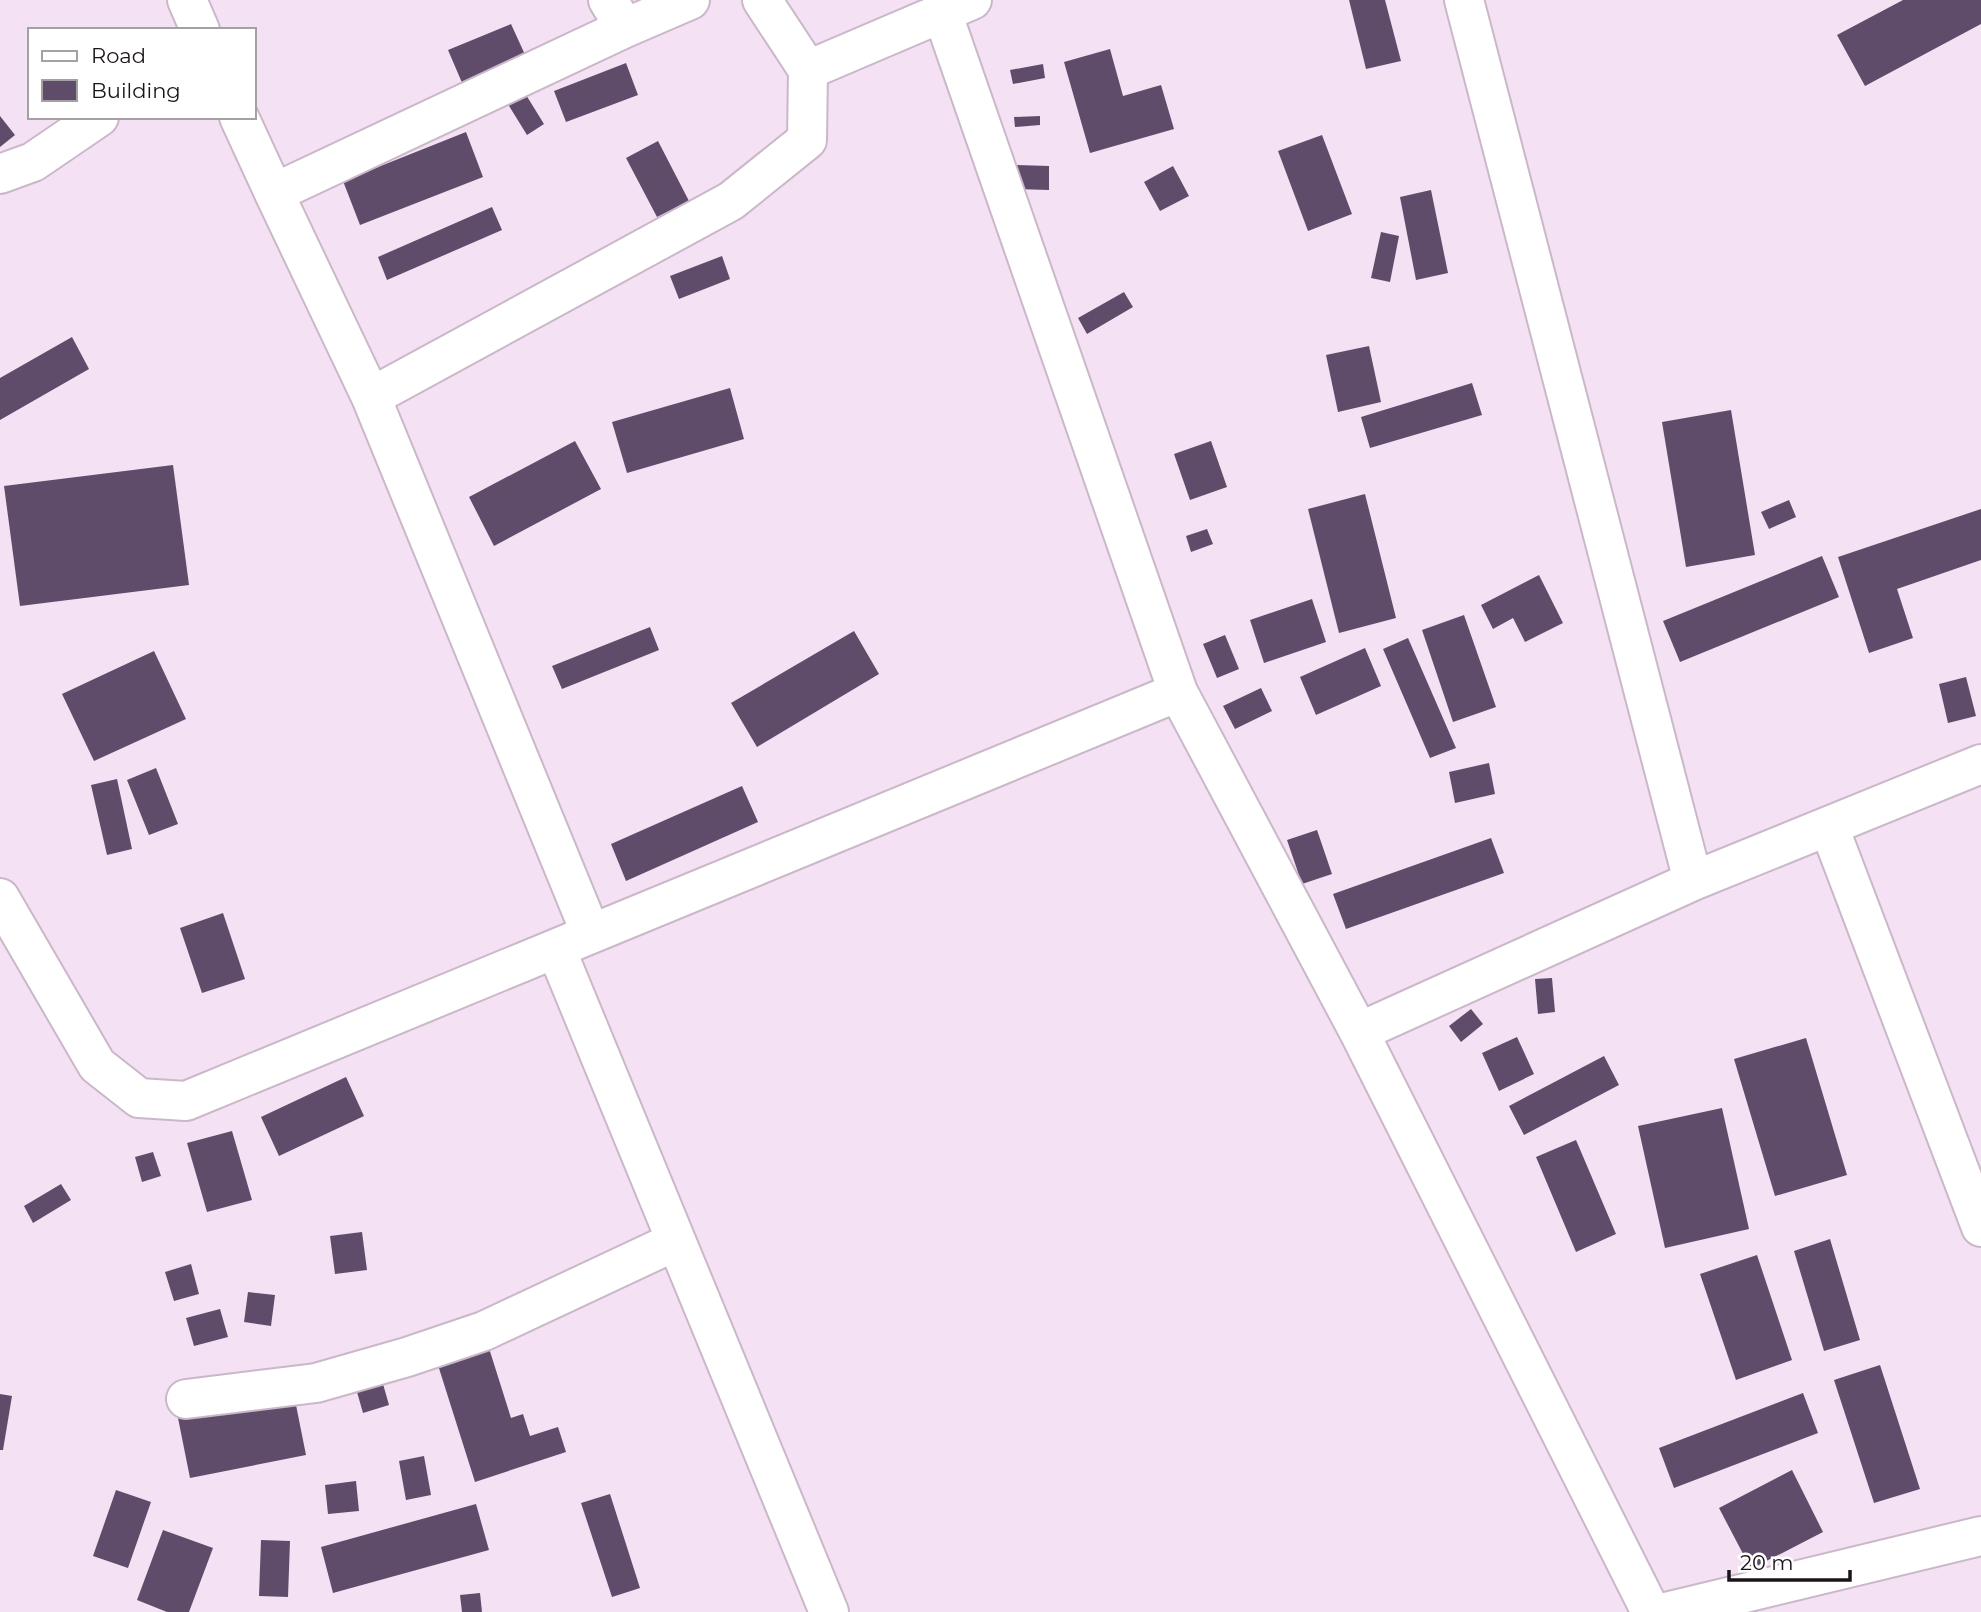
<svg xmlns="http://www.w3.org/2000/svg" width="1981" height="1612" font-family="Montserrat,sans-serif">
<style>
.building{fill:#5f4c6a}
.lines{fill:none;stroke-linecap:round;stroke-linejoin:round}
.minor-casing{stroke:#cab8c9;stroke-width:42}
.minor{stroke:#fff;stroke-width:38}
</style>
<rect width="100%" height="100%" fill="#f4e1f3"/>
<path class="building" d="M1349,0h36l16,61 -35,8z
M1903,0h78v24l-116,62 -28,-51z
M511,24l16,35 -64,26 -15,-35z
M1110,49l13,47 38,-11 13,44 -84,24 -26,-91z
M626,63l12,32 -72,27 -12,-31z
M1043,64l2,14 -32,6 -3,-14z
M523,90l21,34 -17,11 -21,-34z
M0,116l15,19 -15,12z
M1040,116v9l-25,2 -1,-10z
M466,132l17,45 -123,48 -17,-44z
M1322,135l30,79 -44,17 -30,-80z
M658,141l31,60 -32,16 -31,-59z
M1016,165l33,1v24l-33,-1z
M1173,166l16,30 -29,15 -16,-29z
M1431,190l17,83 -32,7 -16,-83z
M492,207l10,23 -115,50 -9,-23z
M1381,232l18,4 -9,46 -19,-4z
M722,256l8,23 -51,20 -9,-23z
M1124,292l9,15 -46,27 -9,-16z
M72,337l17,32 -89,51v-42z
M1369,346l12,56 -43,10 -12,-57z
M1472,383l10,32 -112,33 -9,-31z
M730,388l14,51 -117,34 -15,-51z
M1731,410l24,145 -69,12 -24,-145z
M575,441l26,48 -107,57 -25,-49z
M1211,441l16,46 -37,13 -16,-46z
M173,465l16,120 -169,21 -16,-120z
M1365,494l31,124 -57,15 -31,-124z
M1789,500l7,17 -27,12 -8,-17z
M1981,509v51l-84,29 16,49 -44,15 -31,-96z
M1207,529l6,15 -22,8 -5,-16z
M1822,556l17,41 -159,65 -17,-41z
M1539,575l24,48 -38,19 -12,-24 -20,11 -12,-24z
M1312,599l14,43 -62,21 -14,-43z
M1464,615l32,92 -43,15 -31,-92z
M650,627l9,23 -97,39 -10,-23z
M854,631l25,43 -122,73 -26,-44z
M1225,635l14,34 -22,9 -14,-34z
M1408,638l48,110 -26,10 -47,-109z
M1365,648l16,38 -65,29 -16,-38z
M154,651l32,68 -92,42 -32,-67z
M1966,677l10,39 -28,7 -9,-39z
M1261,688l11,23 -37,18 -12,-23z
M1489,763l6,31 -40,9 -6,-31z
M156,768l22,56 -29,11 -22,-55z
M117,779l15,70 -25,6 -16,-70z
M742,786l16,36 -132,59 -15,-37z
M1317,830l15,44 -30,10 -15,-44z
M1491,838l13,35 -158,56 -13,-35z
M223,913l22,66 -43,14 -22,-65z
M1552,978l3,34 -17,2 -3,-35z
M1471,1009l12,15 -22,18 -12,-16z
M1517,1037l17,37 -35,17 -17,-38z
M1806,1038l41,137 -72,21 -41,-137z
M1604,1056l15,29 -95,50 -15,-29z
M346,1077l18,39 -85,40 -18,-39z
M1722,1108l27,121 -84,19 -27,-122z
M232,1131l20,69 -45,12 -20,-69z
M1576,1140l40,94 -40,18 -40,-95z
M153,1152l8,24 -19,6 -7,-25z
M61,1184l10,16 -38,23 -9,-17z
M362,1232l5,38 -32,4 -5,-38z
M1830,1239l30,101 -36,11 -30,-100z
M1757,1255l35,105 -56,20 -36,-106z
M191,1264l8,30 -25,7 -9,-29z
M248,1292l27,3 -4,31 -27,-4z
M220,1309l8,28 -34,9 -8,-28z
M488,1345l23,73 12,-4 7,22 28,-9 8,25 -91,30 -38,-120z
M1880,1365l40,124 -46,14 -40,-123z
M383,1384l6,21 -26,8 -6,-21z
M1803,1393l15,40 -144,55 -15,-40z
M0,1394l12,2 -9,54h-3z
M294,1395l12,60 -116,23 -12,-60z
M424,1456l7,39 -25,5 -7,-39z
M1792,1470l31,62 -72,37 -32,-61z
M356,1481l3,30 -31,3 -3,-29z
M116,1490l35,12 -23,66 -35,-12z
M610,1494l30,94 -28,9 -31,-94z
M476,1504l13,46 -156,43 -12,-46z
M163,1530l50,18 -24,64h-22l-30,-12z
M261,1540l29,1 -2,56 -29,-1z
M480,1593l2,19h-20l-2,-17z"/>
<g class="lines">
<g class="minor-casing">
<path id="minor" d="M187,0l13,30
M608,0l17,28
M942,0v12l236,680 181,340
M1464,0l229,881
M808,70l164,-70
M239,117l35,76 97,204 220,537 587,-242
M0,174l33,-12 66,-45
M274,193l351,-165 65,-28
M371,397l360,-196 76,-61 1,-70 -46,-70
M1829,827l152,400
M0,898l97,167 42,33 47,3 405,-167
M556,949l273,663
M186,1399l130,-16 91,-26 77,-26 192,-90
M1651,1612l-292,-580 334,-151 288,-117
M1666,1612l315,-76"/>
</g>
<use href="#minor" class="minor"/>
</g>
<rect x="28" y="28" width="228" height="91" fill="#ffffff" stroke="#a4a1a3" stroke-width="2"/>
<rect x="42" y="51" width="35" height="10" fill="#ffffff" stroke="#a4a1a3" stroke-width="2"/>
<text x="91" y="63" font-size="21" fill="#1b141a">Road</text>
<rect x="42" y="80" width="35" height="21" fill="#5f4c6a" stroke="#a4a1a3" stroke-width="2"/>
<text x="91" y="98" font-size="21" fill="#1b141a">Building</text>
<path d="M1729 1570v10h121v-10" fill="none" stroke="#1b141a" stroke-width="3.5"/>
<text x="1740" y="1570" font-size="21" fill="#1b141a" stroke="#ffffff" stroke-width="5" paint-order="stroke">20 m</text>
</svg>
